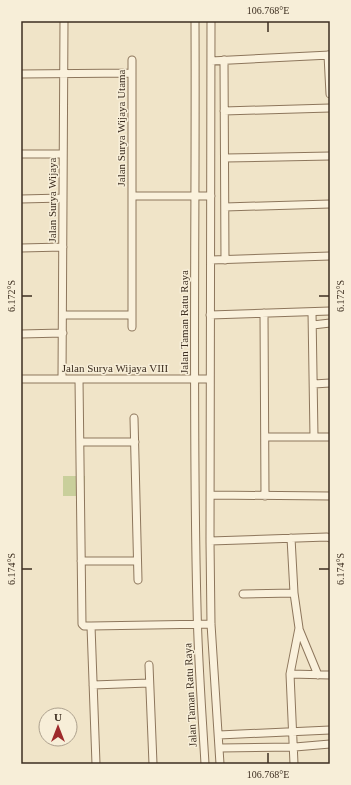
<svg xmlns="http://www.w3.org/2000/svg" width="351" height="785" font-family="Georgia,serif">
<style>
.green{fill:#c9cf9b}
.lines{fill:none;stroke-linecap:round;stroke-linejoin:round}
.street-casing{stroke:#8d765c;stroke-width:9}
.street{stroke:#faf1dc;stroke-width:7}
.ticks{fill:none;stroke:#3d2e20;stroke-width:1.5}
.labels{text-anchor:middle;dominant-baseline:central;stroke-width:3;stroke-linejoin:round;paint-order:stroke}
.street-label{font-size:11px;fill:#3d2e20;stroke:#f7eed8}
.neatline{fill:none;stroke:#3d2e20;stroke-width:1.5}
.ticks-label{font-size:10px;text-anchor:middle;fill:#3d2e20}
</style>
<rect width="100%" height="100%" fill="#f0e4c8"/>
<path class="green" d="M63,476h22l-1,20h-21z"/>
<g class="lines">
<g class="street-casing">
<path id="street" d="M195,21c1,195 -3,391 2,586 1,53 5,105 8,157
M211,21l-1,520 1,83 9,140
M328,55l2,39
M132,60v267
M224,60l1,200
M211,61l119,-6
M21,74l111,-1
M224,111l106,-3
M21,154h42
M225,158l105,-2
M132,196h79
M21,199l42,-1
M225,207l105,-3
M21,248l42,-1
M211,260l119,-4
M312,312l2,125
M264,313l1,183
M63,315h69
M210,315l120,-4
M313,325l17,-2
M21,334l42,-1
M21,379h189
M62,379l2,-358
M79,379l3,245 2,2h7l120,-2
M314,384l16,-1
M134,418l4,162
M265,437h65
M80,442h55
M211,495l119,1
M291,538l3,55 5,35 -9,46 4,90
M210,541l117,-4 3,1
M81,561h56
M243,594l51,-1
M91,626l5,138
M299,629l19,46
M149,665l4,99
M290,674l40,1
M93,685l56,-2
M219,735l111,-5
M220,748l75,-1 35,-3"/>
</g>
<use href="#street" class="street"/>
</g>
<path class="ticks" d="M268,22v10M22,296h10M319,296h10M22,569h10M319,569h10M268,753v10"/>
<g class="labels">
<g class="street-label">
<text transform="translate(121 128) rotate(-90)">Jalan Surya Wijaya Utama</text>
<text transform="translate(52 200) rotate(-90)">Jalan Surya Wijaya</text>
<text transform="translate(184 322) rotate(-90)">Jalan Taman Ratu Raya</text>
<text x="115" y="368">Jalan Surya Wijaya VIII</text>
<text transform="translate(190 695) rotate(-93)">Jalan Taman Ratu Raya</text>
</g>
</g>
<rect width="351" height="785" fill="none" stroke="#f7eed8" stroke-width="44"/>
<g transform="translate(58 727)"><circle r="19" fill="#f7eed8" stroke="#ada18e"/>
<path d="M0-3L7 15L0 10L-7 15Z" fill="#9e2a2b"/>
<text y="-6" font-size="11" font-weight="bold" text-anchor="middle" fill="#3d2e20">U</text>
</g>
<rect x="22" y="22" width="307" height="741" class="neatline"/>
<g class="ticks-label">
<text x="268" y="14">106.768°E</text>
<text transform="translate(11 296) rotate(-90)" y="4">6.172°S</text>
<text transform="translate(340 296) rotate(-90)" y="4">6.172°S</text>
<text transform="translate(11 569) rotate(-90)" y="4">6.174°S</text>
<text transform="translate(340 569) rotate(-90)" y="4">6.174°S</text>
<text x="268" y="778">106.768°E</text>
</g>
</svg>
